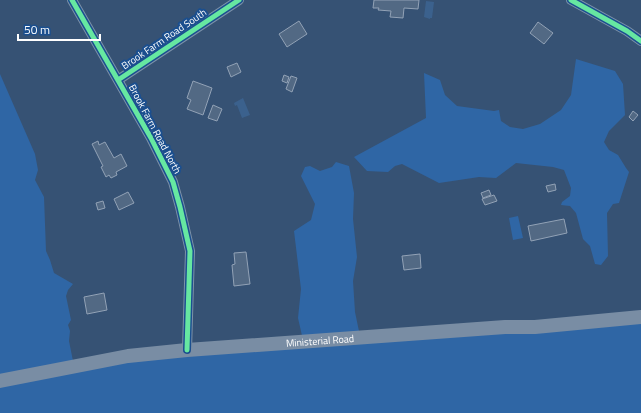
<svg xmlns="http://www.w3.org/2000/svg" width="641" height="413" font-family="'Titillium Web',sans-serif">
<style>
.green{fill:#2f66a5}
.water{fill:#3b618d}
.building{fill:#526984;stroke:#92a2b6}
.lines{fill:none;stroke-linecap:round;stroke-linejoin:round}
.minor{stroke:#7d92a8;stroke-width:10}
.secondary{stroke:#798da4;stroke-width:14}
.cycleway-casing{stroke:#1b4f8f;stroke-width:8}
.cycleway{stroke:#66e7a1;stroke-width:5}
.labels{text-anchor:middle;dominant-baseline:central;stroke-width:4;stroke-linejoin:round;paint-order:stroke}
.street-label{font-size:10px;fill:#fff;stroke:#1b4f8f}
</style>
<rect width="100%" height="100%" fill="#365274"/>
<path class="green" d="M576,59l39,12 8,13 2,31 -16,16 -5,11 5,8 9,5 8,13 3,4 -10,31 -6,1 -6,9 1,43 -7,9 -6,-1 -5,-18 -7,-7 -7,-26 -6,-7 -9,-1 1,-3 8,-6 1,-8 -7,-18 -11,-3 -37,-4 -20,15 -17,-1 -40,6 -37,-19 -7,2 -7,6 -21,-1 -13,-14 72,-39 -2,-45 16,7 5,15 12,11 37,5 5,-1 2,11 9,6 13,2 17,-5 21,-14 10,-15z
M0,74l35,80 3,16 -3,10 9,17 2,54 4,9 4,13 19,11 -5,6 -2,6 5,24 -3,5 2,6 -1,10 5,25 229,-26 -5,-22 3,-29 -7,-58 17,-11 4,-16 -14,-28 4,-9 5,-1 10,5 12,-4 4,-5 13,4 5,27 -1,26 4,38 -4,24 2,31 5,24 281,-19v96h-641z
M518,216l5,22 -10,2 -4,-22z"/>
<path class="water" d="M426,1l8,1 -2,16h-2v1l-6,-2z
M243,98l7,17 -8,3 -5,-13 -2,1 -1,-3z"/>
<path class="building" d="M374,0h45l-1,9 -14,-1 -1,10 -13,-1 1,-6 -13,-1 1,-2h-6z
M299,21l8,13 -20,13 -8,-13z
M538,22l15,11 -9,11 -14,-11z
M237,63l4,9 -10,5 -4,-10z
M284,75l5,2 -2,6 -5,-2z
M291,76l6,2 -5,14 -6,-3z
M193,81l19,7 -9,27 -16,-6 4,-9 -4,-2z
M213,105l9,4 -5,12 -9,-3z
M633,111l5,4 -5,6 -4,-4z
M98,141l1,4 6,-3 9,16 7,-4 6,12 -11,6 1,3 -6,3 -2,-3 -3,2 -5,-10 2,-1 -11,-22z
M555,184l1,6 -8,2 -2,-6z
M489,190l2,5 -8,3 -2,-5z
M128,192l6,11 -15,7 -5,-11z
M494,195l3,6 -12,4 -3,-6z
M103,201l2,7 -7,2 -2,-7z
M564,219l3,14 -36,8 -3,-15z
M246,252l4,32 -16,2 -2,-21 3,-1 -1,-11z
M420,254l1,14 -17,2 -2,-14z
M104,293l3,17 -20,4 -3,-17z"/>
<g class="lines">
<path class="minor" d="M72,0l79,138 22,44 7,25 10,44 -3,99
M571,0l56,31 14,10
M118,80l121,-80"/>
<path class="secondary" id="s1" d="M0,381l128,-25 59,-6 318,-23h30l106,-10"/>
<g class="cycleway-casing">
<path id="cycleway" d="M72,0l79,138 22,44 7,25 10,44 -3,99
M571,0l56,31 14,10
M118,80l121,-80"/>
</g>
<use href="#cycleway" class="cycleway"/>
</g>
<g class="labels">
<g class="street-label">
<text transform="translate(164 39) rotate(-34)">Brook Farm Road South</text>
<text transform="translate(155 129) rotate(62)">Brook Farm Road North</text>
<text stroke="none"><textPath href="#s1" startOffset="323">Ministerial Road</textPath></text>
</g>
</g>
<path d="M18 34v6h82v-6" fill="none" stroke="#ffffff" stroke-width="2"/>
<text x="24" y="34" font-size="12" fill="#ffffff" stroke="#1b4f8f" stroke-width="3" paint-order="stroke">50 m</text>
</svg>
